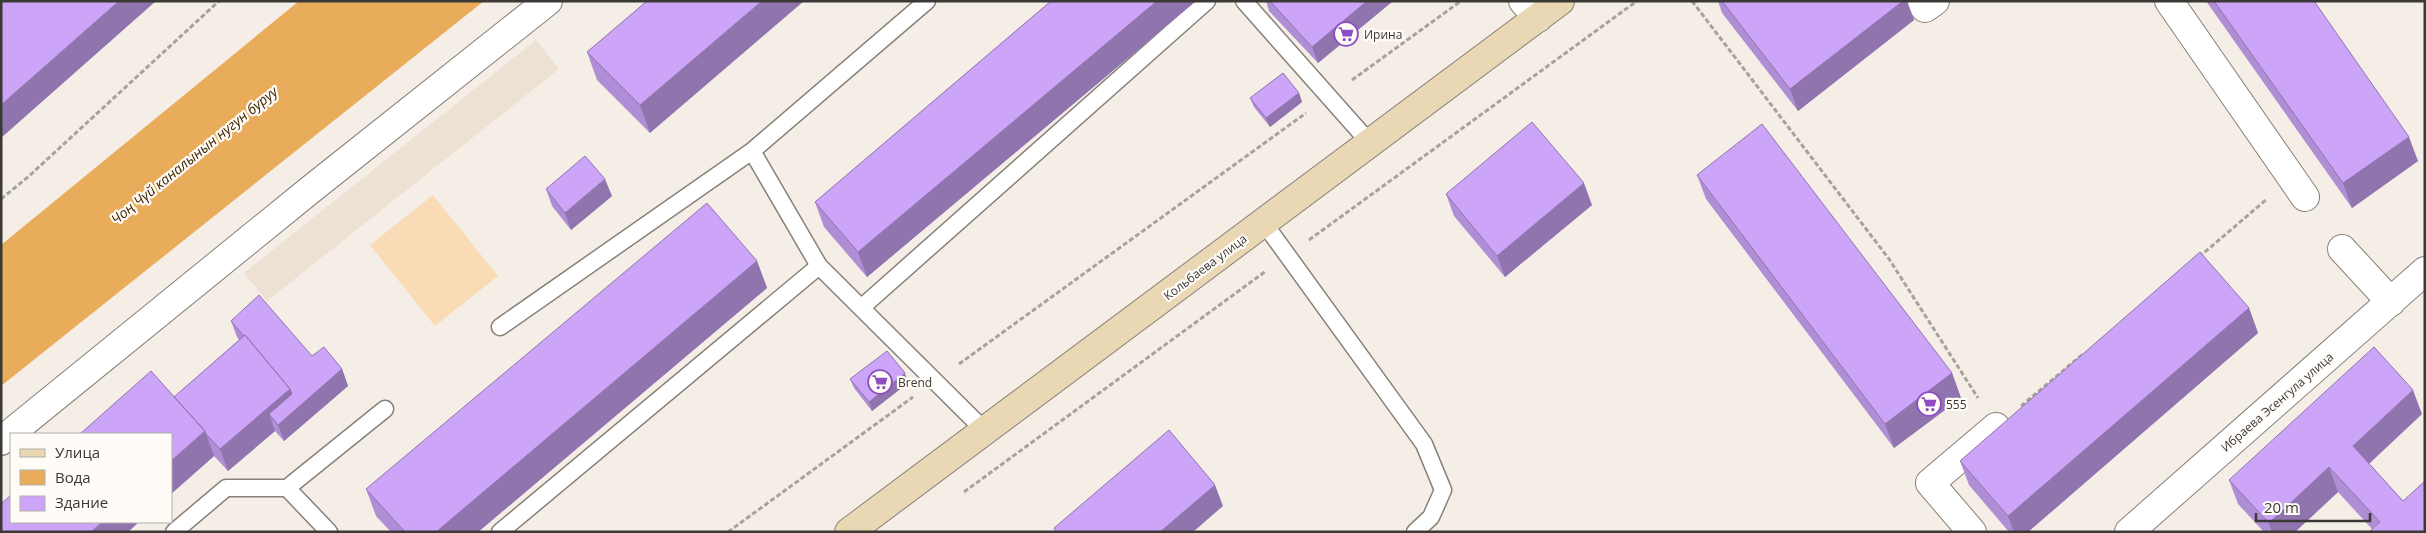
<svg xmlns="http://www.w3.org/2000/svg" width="2426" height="533" font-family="'Open Sans',sans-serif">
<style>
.built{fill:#ece1d2}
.grass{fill:#f9dbb6}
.water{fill:#e9ac5a}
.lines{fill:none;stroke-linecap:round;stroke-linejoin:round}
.service-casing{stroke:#87817a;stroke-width:19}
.minor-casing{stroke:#87817a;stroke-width:30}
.secondary-casing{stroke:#87817a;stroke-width:30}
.path{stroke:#a7a29c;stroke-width:3;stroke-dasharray:5 2.5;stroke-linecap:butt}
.service{stroke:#fff;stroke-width:16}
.minor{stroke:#fff;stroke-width:28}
.secondary{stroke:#ead7b3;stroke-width:28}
.wall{fill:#b08ed5}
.shaded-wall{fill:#9074ae}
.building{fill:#cda5f8;stroke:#9074ae}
.labels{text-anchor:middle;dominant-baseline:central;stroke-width:4.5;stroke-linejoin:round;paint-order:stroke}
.poi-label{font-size:12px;fill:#3b3935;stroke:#fffcf8;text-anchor:start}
.street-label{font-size:12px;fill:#3b3935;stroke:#fffcf8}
.water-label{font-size:14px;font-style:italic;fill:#3f2702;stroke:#fffcf8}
</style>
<rect width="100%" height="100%" fill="#f5eee6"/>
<path class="built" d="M536,40l23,29 -292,232 -23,-28z"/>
<path class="grass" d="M433,195l65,81 -63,50 -65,-81z"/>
<path class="water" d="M299,1h185l-483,385v-141z"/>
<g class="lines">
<g class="service-casing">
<path id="service" d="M927,1l-175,150 67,115 166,165
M1244,1l125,141
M1264,223l160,221 19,46 -12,27 -16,15
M861,308l346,-307
M500,327l252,-176
M287,488l98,-79
M174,532l52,-44h61l42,44
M500,532l319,-266"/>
</g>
<g class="minor-casing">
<path id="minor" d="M1523,1l15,17
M1920,1l5,7 10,-7
M2169,1l136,196
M2342,249l49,53
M1,441l309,-251 238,-189
M1972,532l-42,-49 66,-56
M2129,532l296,-261"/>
</g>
<g class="secondary-casing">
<path id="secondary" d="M849,532l711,-531"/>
</g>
<path class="path" d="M1692,1l197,258 89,139
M1352,80l109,-79
M1,199l27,-22 191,-176
M1309,240l328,-239
M2199,257l68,-58
M959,364l347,-251
M2021,406l62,-52
M964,492l302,-221
M728,532l185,-135"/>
<use href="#service" class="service"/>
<use href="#minor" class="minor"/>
<use href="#secondary" class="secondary"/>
</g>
<path class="wall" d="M647,1l3,132 -53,-53 -10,-28z
M1051,1h145l-329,276 -43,-50 -9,-25z
M1266,1h127l-75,62 -49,-52z
M1718,1h189l7,19 -116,91 -76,-98z
M2206,1h108l104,160 -66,47z
M1299,93l3,9 -32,25 -16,-20 -4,-9z
M1697,175l255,198 9,25 -67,50 -188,-249z
M546,189l66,7 -41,34 -19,-24z
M1446,194l146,11 -87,72 -51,-61z
M757,261l10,27 -289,244h-87l-15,-16 -10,-27z
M2249,308l9,25 -230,199h-19l-40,-47 -9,-24z
M231,321l111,48 6,17 -64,55 -9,-10 -47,40 -14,-15 -43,38v-60l3,-37 65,-57 -2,-3z
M850,379l58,4 -36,28 -18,-23z
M2422,414l-53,50 34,37 -31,28 -34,-37 -43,40h-31l-26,-28 -9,-24z"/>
<path class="shaded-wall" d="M119,1h37l-155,137v-33z
M762,1h42l-154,132 -10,-28z
M1157,1h39l-329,276 -9,-25z
M1367,1h26l-75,62 -6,-16z
M1903,1h4l7,19 -116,91 -8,-22z
M1299,93l3,9 -32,25 -4,-9z
M2409,137l9,24 -66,47 -9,-25z
M605,179l7,17 -41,34 -6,-17z
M1584,183l8,22 -87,72 -8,-21z
M757,261l10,27 -289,244h-42z
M2249,308l9,25 -230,199h-14l-6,-16z
M342,369l6,17 -64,55 -6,-16 -9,-11 6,17 -47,40 -8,-22 70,-60z
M905,373l3,10 -36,28 -3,-9z
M1952,373l9,25 -67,50 -9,-24z
M2413,390l9,24 -60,56 -9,-24z
M205,431l9,25 -43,38v-33z
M2329,467l9,25 -43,40h-23l-3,-9z
M1215,485l8,21 -30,26h-33z
M102,522h37l-11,10h-37z"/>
<path class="building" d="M1,1h118l-118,104z
M647,1h115l-122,104 -53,-53z
M1051,1h106l-299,251 -43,-50z
M1270,1h97l-55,46z
M1722,1h181l-113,88z
M2214,1h100l95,136 -66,46z
M1283,73l16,20 -33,25 -16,-20z
M1532,122l52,61 -87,73 -51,-62z
M1762,124l190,249 -67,51 -188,-249z
M585,156l20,23 -40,34 -19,-24z
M707,203l50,58 -321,271h-31l-39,-43z
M2200,252l49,56 -241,208 -48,-55z
M259,295l53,61 12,-9 18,22 -64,56 -9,-11 23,-20 -2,-5 -45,-54 -1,1 -13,-15z
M245,335l45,54 -70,60 -14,-15 -1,-3 -31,-34z
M2374,347l39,43 -60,56 50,55 22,-20v51h-56l11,-10 -51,-55 -60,56 -40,-43z
M887,351l18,22 -36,29 -19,-23z
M151,371l54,60 -34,30v-27h-91z
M1169,430l46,55 -55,47h-104l-2,-4z
M11,495v27h91l-11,10h-90v-28z"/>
<defs>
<g id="supermarket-ring" transform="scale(1.25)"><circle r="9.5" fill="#fffcf8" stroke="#8d4ec3" stroke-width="1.5"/><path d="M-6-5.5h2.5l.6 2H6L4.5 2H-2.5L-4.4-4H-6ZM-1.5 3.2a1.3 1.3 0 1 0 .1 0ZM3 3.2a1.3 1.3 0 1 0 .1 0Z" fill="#8d4ec3"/></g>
</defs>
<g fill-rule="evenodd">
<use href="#supermarket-ring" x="1346" y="34"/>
<use href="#supermarket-ring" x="880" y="382"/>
<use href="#supermarket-ring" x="1929" y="404"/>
</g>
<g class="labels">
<g class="poi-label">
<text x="1364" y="34">Ирина</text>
<text x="898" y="382">Brend</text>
<text x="1946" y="404">555</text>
</g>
<g class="street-label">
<text transform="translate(1205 267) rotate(-37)">Кольбаева улица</text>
<text transform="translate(2277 402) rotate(-41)">Ибраева Эсенгула улица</text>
</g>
<g class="water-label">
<text transform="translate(194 155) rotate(-39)">Чоң Чүй каналынын нугун буруу</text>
</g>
</g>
<rect width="2426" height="533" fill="none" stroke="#3b3935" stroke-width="5"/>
<rect x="10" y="433" width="162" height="90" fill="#fffcf8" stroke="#b1aeaa"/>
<rect x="20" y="449" width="25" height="8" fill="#ead7b3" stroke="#b1aeaa"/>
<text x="55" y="458" font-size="15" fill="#3b3935">Улица</text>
<rect x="20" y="470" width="25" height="15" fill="#e9ac5a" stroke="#b1aeaa"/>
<text x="55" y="483" font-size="15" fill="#3b3935">Вода</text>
<rect x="20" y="496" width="25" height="15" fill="#cda5f8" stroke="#b1aeaa"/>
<text x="55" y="508" font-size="15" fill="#3b3935">Здание</text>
<path d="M2256 513v8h114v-8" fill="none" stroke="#3b3935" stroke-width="2.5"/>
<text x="2264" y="513" font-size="15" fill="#3b3935" stroke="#fffcf8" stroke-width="4" paint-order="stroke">20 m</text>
</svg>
